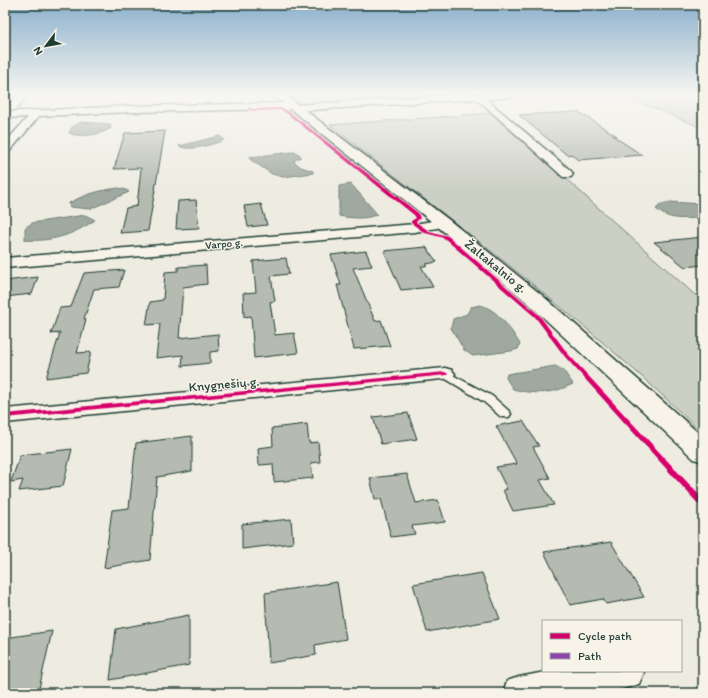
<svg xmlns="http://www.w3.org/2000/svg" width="708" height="698" font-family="Itim,sans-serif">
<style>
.green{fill:#cccfc4;stroke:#76867c}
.water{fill:#9fa99f;stroke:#6c7e74}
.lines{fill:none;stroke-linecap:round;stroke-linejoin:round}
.stream{fill:#6c7e74;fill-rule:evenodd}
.building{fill:#b5bbb0;stroke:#1f3d34}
.lane-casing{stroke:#1f3d34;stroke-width:3}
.street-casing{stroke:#1f3d34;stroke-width:3}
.primary-casing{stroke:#1f3d34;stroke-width:3}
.lane{fill:#f7f3e8;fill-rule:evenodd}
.street{fill:#f7f3e8;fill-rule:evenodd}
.primary{fill:#f7f3e8;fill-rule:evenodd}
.quiet{stroke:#8e44ad;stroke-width:2.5;stroke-dasharray:5.5 2.5;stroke-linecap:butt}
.cycleway-casing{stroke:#f7f3e8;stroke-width:2}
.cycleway{fill:#d6006c;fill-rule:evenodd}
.labels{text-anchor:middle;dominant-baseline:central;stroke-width:3;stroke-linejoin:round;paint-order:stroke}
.far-street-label{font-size:11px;fill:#1f3d34;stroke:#f7f3e8}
.street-label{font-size:13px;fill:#1f3d34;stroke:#f7f3e8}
</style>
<rect width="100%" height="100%" fill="#eeece1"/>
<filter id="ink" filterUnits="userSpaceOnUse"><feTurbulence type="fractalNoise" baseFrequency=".025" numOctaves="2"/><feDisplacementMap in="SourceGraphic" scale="8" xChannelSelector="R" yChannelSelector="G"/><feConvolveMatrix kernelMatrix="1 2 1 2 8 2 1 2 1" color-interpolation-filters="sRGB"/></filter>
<g filter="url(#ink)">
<path class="green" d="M287,94h216l-201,12z
M620,94h83v36l-8,-5z
M493,113l202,182 8,-1v140c-115,-113 -247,-209 -373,-309z"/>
<path class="water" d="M81,122l29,2 1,4c-9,7 -32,10 -42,5l3,-6z
M220,136l4,4c-9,4 -36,12 -45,6z
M294,152l5,2 2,3 -8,4 8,6 12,4v2l-30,4 -11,-3 -21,-14 -2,-3z
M351,184l26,30c-9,6 -28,4 -38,2v-30z
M119,188l7,2 3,2 -39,17 -20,-2 -1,-4c17,-9 32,-13 50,-15z
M670,202l33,2v14c-18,0 -32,4 -47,-9l5,-5z
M85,215l10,5c-22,15 -43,22 -70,20v-12l7,-5z
M480,305c18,4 31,25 40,39l-2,5 -7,2 -38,5 -9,-6 -13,-22 2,-9 14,-5 4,-7z
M555,366l8,4 10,14c-21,10 -38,11 -60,5l-7,-11 1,-4z"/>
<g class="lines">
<path class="stream" d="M28,94h3l-15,19h-2v-2z"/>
</g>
<path class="building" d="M579,112l38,24h-4l29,19 -64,5 -7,-6 -4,1 -48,-40z
M165,131l-17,100 -28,2 6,-25 11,-2 4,-38 -27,1 11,-36z
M196,200l3,28 -23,1 2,-28z
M261,204l6,21 -19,2 -4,-21z
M703,237v28l-18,2 -31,-25z
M426,247l11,15 -11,2 1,2h-6l12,21 -32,3 -17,-39z
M366,251l6,15 -19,2 22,53 6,-1 9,26 -36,3 -17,-64h4l-10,-30z
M286,258l3,16 -18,2 4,25 -5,1 5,33 19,-2 4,20 -44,5 -3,-42 -7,1 -1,-24 13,-1 -3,-31z
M206,265l1,19 -24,3 -4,51 39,-4 1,17 -9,1v11l-28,3 1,-11 -27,3 4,-34 -14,1 4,-23 13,-2 2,-28 13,-1v-4z
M124,270l-5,17 -25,2 -10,30h2l-9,34 14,-1 -5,21 -40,5 14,-45 -9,1 9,-26 11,-1 13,-34z
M38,277l-6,17 -27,3v-16z
M408,413l9,26 -36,5 -8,-27z
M523,421l16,25 -6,1 17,31 -10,2 14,25 -41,6 -10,-21 4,-1 -11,-22 21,-3 -21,-38z
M307,424l2,19 9,-1 2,20 -9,1 2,15 -39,4 -1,-18 -14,1 -1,-17 15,-2 -1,-18z
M192,436v35l-35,6 -7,83 -46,8 8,-58 17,-2 7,-65z
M72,449l-9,37 -44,5 4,-11 -12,2 9,-27z
M407,474l9,29 22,-3 7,22 -33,4 3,8 -24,3 -10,-38h-6l-5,-21z
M291,519l2,24 -51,6v-25z
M611,542l33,55 -38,7 -3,-5 -33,6 -26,-53z
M482,573l18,46 -73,13 -14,-48z
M337,582l9,57 -31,6 1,10 -47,8 -4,-70z
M189,615v50l-79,15 6,-51z
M52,631l-14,62h-33v-55z"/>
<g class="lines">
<g class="lane-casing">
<path id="lane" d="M445,371l47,25 17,15 2,3 -2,3h-8l-17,-15 -43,-26 -1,-2 1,-2z"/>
</g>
<g class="street-casing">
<path id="street" d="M7,94h10l-12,10v-8z
M469,94h50l-4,3 -29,2 85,72 2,3 -2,3h-8l-79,-72 -9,-6 -179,12 -4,-2 -162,3 -91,4 -30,36 -4,1v-10l23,-26 -23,1v-6l125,-6 162,-3 4,2z
M443,219l5,1 2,3 -2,3 -33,6 -410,36v-10l410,-34z
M445,368l7,2 3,4 -3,4 -447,45v-14z
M550,671h93l1,2 -5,11c-36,14 -96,9 -136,9l4,-12 12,-4z"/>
</g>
<g class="primary-casing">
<path id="primary" d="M272,94h12l165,126 94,76 160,141v25l-9,-3 -165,-155 -92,-78z"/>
</g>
<use href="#lane" class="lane"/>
<use href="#street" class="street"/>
<use href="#primary" class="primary"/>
<path class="quiet" d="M354,94l7,4 5,6"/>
<g class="cycleway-casing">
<path id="cycleway" d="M248,107l5,2 28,-1 7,3 130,102 2,5 -4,4 13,9 19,5 91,79 30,40 134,144v8l-3,-1 -135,-149 -30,-40 -91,-79 -19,-5 -14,-10v-2l5,-3 -2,-3 -128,-102 -5,-3 -29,1 -4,-2z
M445,372l3,2 -1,1 -442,43v-4z"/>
</g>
<use href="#cycleway" class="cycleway"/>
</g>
</g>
<linearGradient id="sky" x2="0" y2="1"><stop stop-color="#8bb0cb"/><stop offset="0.49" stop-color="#f7f6f2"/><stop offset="1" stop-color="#f7f6f2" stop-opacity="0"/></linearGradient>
<rect width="708" height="192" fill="url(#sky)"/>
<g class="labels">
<g class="far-street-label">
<text transform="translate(224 244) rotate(-5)">Varpo g.</text>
</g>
<g class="street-label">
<text transform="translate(496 266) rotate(39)">Žaltakalnio g.</text>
<text transform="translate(224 384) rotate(-5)">Knygnešių g.</text>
</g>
</g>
<rect width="708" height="698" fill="none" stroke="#f7f3e8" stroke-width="20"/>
<rect x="10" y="10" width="688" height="678" fill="none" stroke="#1f3d34" stroke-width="1.5" filter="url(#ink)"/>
<rect x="542" y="620" width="140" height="52" fill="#f7f3e8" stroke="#a1aaa0"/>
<rect x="550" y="633" width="20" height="6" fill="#d6006c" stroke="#a1aaa0"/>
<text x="578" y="640" font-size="12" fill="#1f3d34">Cycle path</text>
<rect x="550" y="653" width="20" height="6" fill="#8e44ad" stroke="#a1aaa0"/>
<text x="578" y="660" font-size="12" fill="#1f3d34">Path</text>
<g transform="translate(46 46) rotate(238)" stroke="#f7f3e8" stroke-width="3" paint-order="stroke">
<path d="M0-3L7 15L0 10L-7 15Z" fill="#1f3d34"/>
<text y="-6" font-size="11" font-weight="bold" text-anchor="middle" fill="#1f3d34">N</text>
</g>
</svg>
